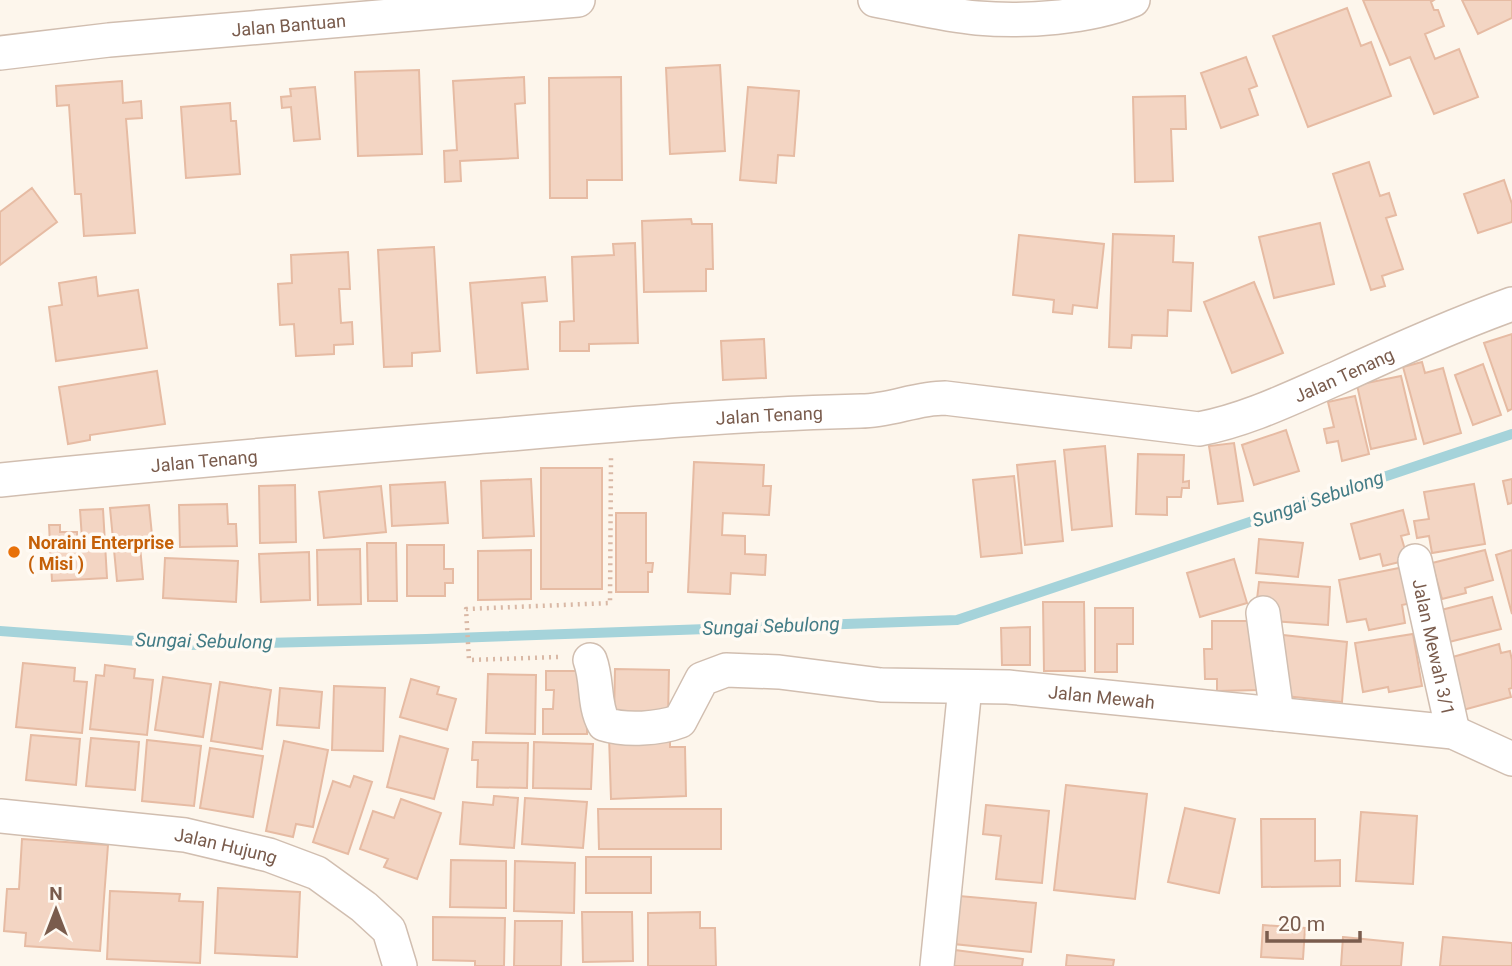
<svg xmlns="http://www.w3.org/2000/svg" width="1512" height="966" font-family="Roboto,sans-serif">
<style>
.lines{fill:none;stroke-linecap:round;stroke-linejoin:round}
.stream{stroke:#a5d3da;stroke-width:10}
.building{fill:#f3d5c3;stroke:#e6bba3;stroke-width:2}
.street-casing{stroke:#d1beb0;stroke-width:36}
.path{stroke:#d9b8a5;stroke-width:4.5;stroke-dasharray:2 5;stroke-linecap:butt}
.street{stroke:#fff;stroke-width:33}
.food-dot{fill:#e8710a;stroke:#fffaf3;stroke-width:2.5}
.labels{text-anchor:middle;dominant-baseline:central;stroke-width:7;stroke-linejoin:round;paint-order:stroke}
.street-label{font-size:18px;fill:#7a5c4d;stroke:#fffaf3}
.food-label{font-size:18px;font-weight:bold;fill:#c56008;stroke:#fffaf3;text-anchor:start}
.water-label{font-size:19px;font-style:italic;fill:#437c86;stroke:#fffaf3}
</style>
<rect width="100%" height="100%" fill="#fdf6ec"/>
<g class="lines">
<path class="stream" d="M0,631l190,14 236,-6 531,-19 555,-186"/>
</g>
<path class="building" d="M1363,0h71l-3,2 3,8h4l6,16 -19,8 10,25 24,-10 19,48 -44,17 -24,-57 -20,8z
M1462,0h50v18l-34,16z
M1347,8l14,38 10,-4 20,54 -83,31 -35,-91z
M1246,57l11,29 -8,3 9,26 -37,13 -20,-55z
M720,65l5,86 -55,3 -4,-86z
M419,70l3,84 -64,2 -3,-84z
M524,77l1,26 -10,1 3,54 -58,3 1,20 -16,1 -1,-31 13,-1 -4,-69z
M621,77l1,103h-35v18h-37l-1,-120z
M122,81l1,22 18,-2 1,17 -16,1 9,114 -51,3 -3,-42h-6l-6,-89 -12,1 -1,-20z
M315,87l5,52 -26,2 -3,-34 -9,1 -1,-11 10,-1 -1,-7z
M748,87l51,4 -5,65 -16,-1 -2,28 -36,-3z
M1185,96l1,33h-15l2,52 -38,1 -2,-85z
M230,103l1,18h5l4,53 -54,4 -5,-71z
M1369,162l11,34 9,-3 7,22 -10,3 17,51 -21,7 3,10 -14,4 -38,-116z
M1504,180l8,24v18l-34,11 -14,-39z
M32,188l25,34 -57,43v-53z
M691,219l1,5h20l1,45h-7v22l-62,1 -2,-71z
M1320,223l14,61 -60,14 -15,-61z
M1113,234l61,2 -1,26 20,1 -2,48 -23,-1 -1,26 -35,-1 -1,13 -22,-1z
M1019,235l85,9 -7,64 -24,-3 -1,9 -19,-2 1,-12 -41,-5z
M635,243l3,100 -49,1v7h-29v-29l14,-1 -2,-64 42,-2 -1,-11z
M434,247l6,104 -28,2v13l-28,1 -6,-117z
M348,252l2,37h-11l2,34 11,-1 1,22 -19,1v9l-38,2 -2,-32 -14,1 -2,-41 14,-1 -1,-28z
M96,277l2,19 40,-6 9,58 -91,13 -7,-54 13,-2 -3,-22z
M545,277l2,24 -25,2 6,66 -51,4 -7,-90z
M1254,282l29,71 -51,20 -28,-71z
M1512,334v75l-4,2 -24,-68z
M764,339l2,39 -43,2 -2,-39z
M1422,362l3,11 18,-5 18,65 -37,11 -21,-77z
M1483,364l18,51 -28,10 -18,-50z
M157,371l8,53 -75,11v5l-22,4 -9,-57z
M1401,376l15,63 -45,10 -14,-64z
M1355,396l14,58 -27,7 -4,-20 -11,2 -3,-14 10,-2 -6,-25z
M1286,430l13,41 -45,14 -12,-40z
M1234,443l9,58 -25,3 -9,-58z
M1105,446l7,80 -40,4 -8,-80z
M1138,454l46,1 -1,27 6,-1v7h-7l-1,9h-14v18l-31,-1z
M1055,461l8,80 -38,4 -8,-80z
M694,462l70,3 -1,21h8l-2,29 -46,-2 -1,22 23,1v18l21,1 -1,20 -34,-2 -1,21 -42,-2z
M541,468h61v121h-61z
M1014,476l8,77 -41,4 -8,-77z
M531,479l3,57 -51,2 -2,-57z
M1512,479v24l-4,1 -5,-23z
M445,482l3,41 -56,3 -2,-41z
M1474,484l11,60 -53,9 -3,-17 -12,2 -3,-17 15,-2 -5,-27z
M295,485l1,57 -36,1 -1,-57z
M381,486l5,46 -62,6 -5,-46z
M227,504l1,20h8l1,22 -57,1 -1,-42z
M149,505l4,40 -13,1 3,33 -26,2 -7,-73z
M103,509l4,69 -55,3 -3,-56h11v7h17v8l5,-1 -2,-29z
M1403,510l6,24 -8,2 7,24 -25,6 -3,-12 -20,5 -9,-35z
M616,513h30v50h7l-1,9h-4v20h-32z
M1259,539l44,4 -5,34 -42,-4z
M367,543h29l1,58h-29z
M407,545h37v24h9v14h-8v13h-38z
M360,549l1,55 -43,1 -1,-55z
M531,550v49l-53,1v-49z
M1485,550l8,30 -28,8 1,5 -24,6 -10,-36z
M1512,550v64l-16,-59z
M309,552l1,48 -49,2 -2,-48z
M165,558l73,3 -2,41 -73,-4z
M1234,559l13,44 -47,14 -13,-44z
M1409,566l7,36 -14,3 3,18 -36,7 -3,-11 -19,3 -8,-42z
M1259,582l71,5 -2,38 -56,-4 1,-21 -16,-1z
M1492,597l9,32 -52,13 -8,-32z
M1043,602h41l1,69h-41z
M1095,608h38v36h-16v28h-22z
M1212,621h46l1,69 -42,1v-12h-12l-1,-30h8z
M1030,627v38h-28l-1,-37z
M1413,634l9,52 -33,6 -1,-5 -25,5 -8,-49z
M1283,635l64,7 -5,60 -57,-6z
M1499,644l2,9 9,-2 2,9v28l-3,1 2,8 -48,13 -14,-52z
M23,663l52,5 -1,13 13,1 -5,51 -66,-6z
M105,665l30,4 -1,9 19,2 -6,55 -57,-6 6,-54 8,1z
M615,669l54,1 -1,47 -54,-1z
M546,671h42l-1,63h-44v-25h10l1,-19h-8z
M488,674l48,1 -1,59 -49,-1z
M163,677l48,7 -8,53 -48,-7z
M411,679l28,8 -2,7 19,5 -9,31 -47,-13z
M220,682l51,8 -9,59 -51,-8z
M334,686l51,2 -2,63 -51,-1z
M280,688l42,4 -3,36 -42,-3z
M31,735l49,4 -4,46 -50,-5z
M670,735v12h15l1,49 -75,3 -2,-63z
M400,736l48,13 -14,50 -47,-12z
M91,738l48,4 -4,48 -49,-4z
M147,740l54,6 -7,60 -52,-5z
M284,741l44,9 -15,77 -17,-3 -3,13 -27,-6z
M473,742l55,1 -1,45 -50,-1 1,-27h-6z
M534,742l59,2 -2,45 -58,-1z
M210,748l53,8 -10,61 -53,-9z
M354,776l18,6 -24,72 -35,-12 20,-61 17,6z
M1066,785l81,9 -12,105 -81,-9z
M494,796l24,2 -4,50 -54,-4 3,-42 30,3z
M525,798l62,4 -4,46 -61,-4z
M401,799l40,14 -24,66 -33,-12 4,-8 -28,-10 13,-38 21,7z
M986,805l63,6 -7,72 -46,-4 5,-43 -18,-2z
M1185,808l50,11 -16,74 -51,-11z
M598,809h123v40h-122z
M1361,812l56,4 -4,68 -57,-3z
M1261,819h54v42l25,-1v26l-78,1z
M22,839l86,6 -8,106 -75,-5 1,-13 -22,-2 3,-42h12z
M586,857h65v36h-65z
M451,860l55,1v47l-56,-1z
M515,861l60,2 -1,50 -60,-2z
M218,888l82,4 -3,65 -82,-4z
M110,891l70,3 -1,7 24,1 -3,61 -93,-4z
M959,896l77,7 -5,49 -77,-8z
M582,912h50l1,49 -50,1z
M700,912v16h15l1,38h-68v-53z
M433,917l72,1 -1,48h-29v-5l-42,-1z
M515,921h47l-1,45h-47z
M1263,925l42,3 -2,31 -42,-2z
M1343,937l60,6 -2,23h-60z
M1443,937l69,6v23h-72z
M955,950l68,9 -1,7h-69z
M1067,955l47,5 -1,6h-47z"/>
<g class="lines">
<g class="street-casing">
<g id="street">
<path d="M875,0c34,6 68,15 102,18 49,4 111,0 156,-18"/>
<path id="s1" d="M0,53l109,-13 469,-40"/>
<path id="s2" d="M0,480c158,-16 317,-30 475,-43 129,-11 257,-23 386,-26 29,0 55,-13 84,-13l254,31c48,-9 92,-31 136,-50 58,-27 116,-53 177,-75"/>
<path id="s3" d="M1415,561l38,171"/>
<path d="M1263,613l14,101"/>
<path id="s4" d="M590,660c8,21 3,44 14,64 22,7 55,5 76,-3l22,-42 24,-9 53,2 102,13 127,2 445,45 59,27"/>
<path id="s5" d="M0,816l185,19 84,20 48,18 47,34 25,23 11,36"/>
<path d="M937,966l28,-279"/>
</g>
</g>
<path class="path" d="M558,657l-89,3 -3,-51 144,-6 1,-145"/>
<use href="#street" class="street"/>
</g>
<circle class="food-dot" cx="14" cy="552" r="7"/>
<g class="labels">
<g class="street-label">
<text stroke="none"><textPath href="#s1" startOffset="290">Jalan Bantuan</textPath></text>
<text stroke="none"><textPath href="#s2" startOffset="1360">Jalan Tenang</textPath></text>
<text stroke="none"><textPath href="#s2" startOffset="772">Jalan Tenang</textPath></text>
<text stroke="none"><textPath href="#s2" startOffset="205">Jalan Tenang</textPath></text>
<text stroke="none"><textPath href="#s3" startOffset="88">Jalan Mewah 3/1</textPath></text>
<text stroke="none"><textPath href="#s4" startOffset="593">Jalan Mewah</textPath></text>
<text stroke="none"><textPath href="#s5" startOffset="228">Jalan Hujung</textPath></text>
</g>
<g class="food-label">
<text x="28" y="542">Noraini Enterprise<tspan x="28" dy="21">( Misi )</tspan></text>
</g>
<g class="water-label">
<text transform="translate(1318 499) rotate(-19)">Sungai Sebulong</text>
<text transform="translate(771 626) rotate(-2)">Sungai Sebulong</text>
<text transform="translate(204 641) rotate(1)">Sungai Sebulong</text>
</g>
</g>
<g transform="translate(56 910)" stroke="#fffaf3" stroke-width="5" paint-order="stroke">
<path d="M0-5L12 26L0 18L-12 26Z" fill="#7a5c4d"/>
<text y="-10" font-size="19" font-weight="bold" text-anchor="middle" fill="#7a5c4d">N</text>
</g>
<path d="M1267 931v10h93v-10" fill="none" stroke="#7a5c4d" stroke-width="3.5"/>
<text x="1278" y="931" font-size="21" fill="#7a5c4d" stroke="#fffaf3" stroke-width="5" paint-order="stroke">20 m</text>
</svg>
